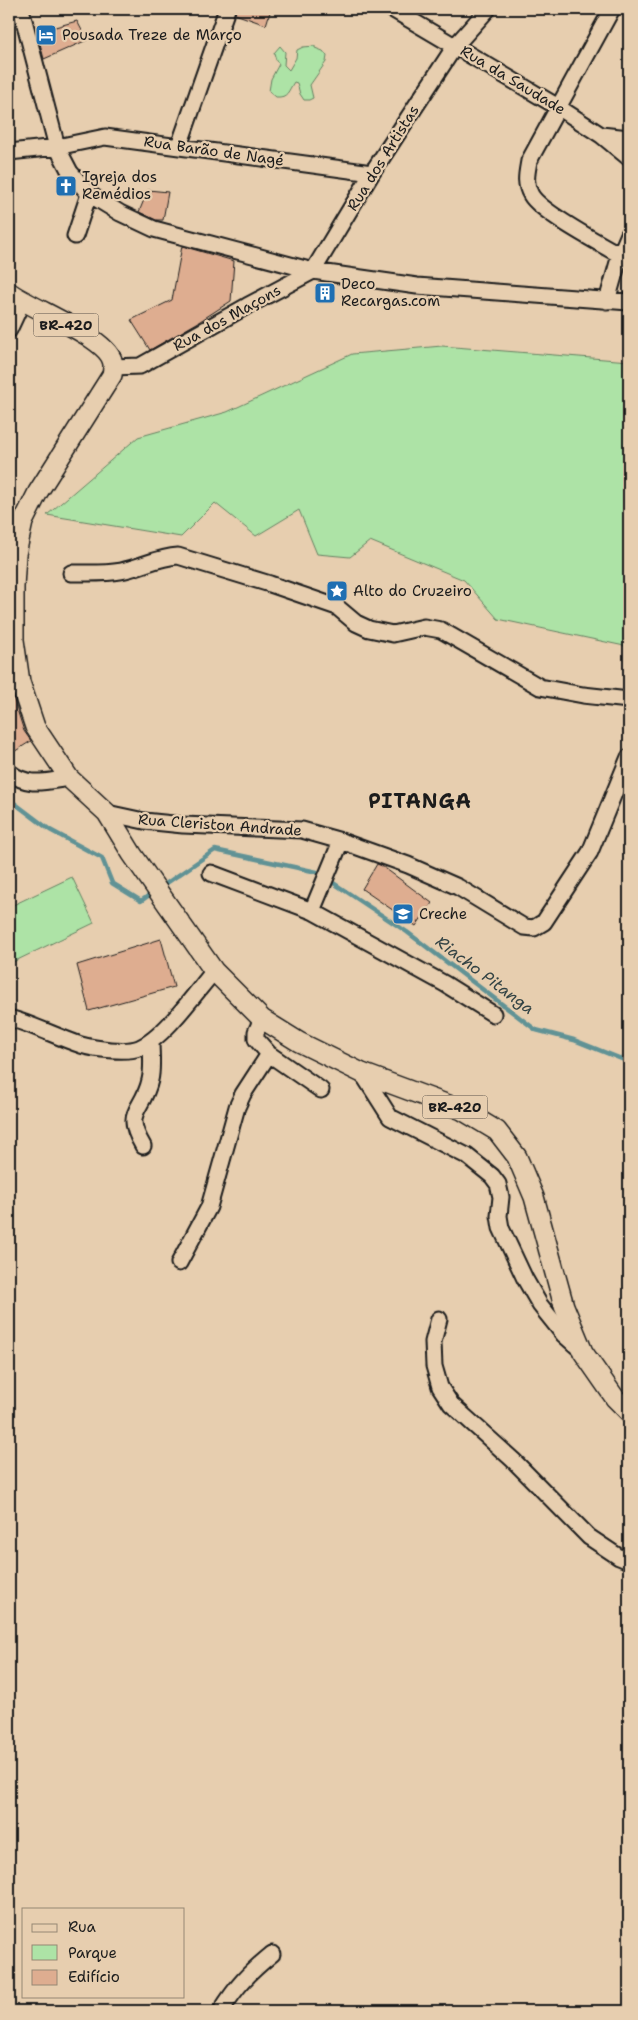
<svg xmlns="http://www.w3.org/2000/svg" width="638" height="2020" font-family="'Shantell Sans',sans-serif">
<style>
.green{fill:#ade3a6;stroke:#648061}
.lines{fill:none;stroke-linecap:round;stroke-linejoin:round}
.stream{stroke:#609295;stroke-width:4.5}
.building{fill:#dead90;stroke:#1c1c1c}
.minor-casing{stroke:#1c1c1c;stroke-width:19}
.major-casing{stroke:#1c1c1c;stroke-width:22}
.minor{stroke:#e7ceaf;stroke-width:15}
.major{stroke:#e7ceaf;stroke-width:19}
.labels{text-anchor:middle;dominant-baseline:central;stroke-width:4.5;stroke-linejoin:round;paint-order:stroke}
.shield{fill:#e7ceaf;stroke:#595148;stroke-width:1}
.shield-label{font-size:14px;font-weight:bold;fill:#1c1c1c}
.poi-label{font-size:15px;fill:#1c1c1c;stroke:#e7ceaf;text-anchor:start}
.street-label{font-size:15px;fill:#1c1c1c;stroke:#e7ceaf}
.water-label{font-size:16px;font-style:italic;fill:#334344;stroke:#e7ceaf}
.district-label{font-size:20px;font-weight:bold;letter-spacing:1px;fill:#1c1c1c;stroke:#e7ceaf}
</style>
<rect width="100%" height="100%" fill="#e7ceaf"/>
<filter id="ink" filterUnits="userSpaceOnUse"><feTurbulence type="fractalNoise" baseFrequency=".02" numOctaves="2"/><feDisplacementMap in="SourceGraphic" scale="10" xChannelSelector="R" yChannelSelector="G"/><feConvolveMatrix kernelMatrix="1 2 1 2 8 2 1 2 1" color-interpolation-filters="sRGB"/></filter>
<g filter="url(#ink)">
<path class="green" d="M280,46l5,6 -1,13 5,5 7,-12 1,-8 6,-3 12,-1v2l8,3 4,5 -1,6 -16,23 3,13 -4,2h-5l-4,-6 -3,-11 -3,-1c-6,9 -6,16 -18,15l-7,-6 2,-12 8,-15 -3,-4 -2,-7z
M442,346l187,15v286l-131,-28 -34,-39 -94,-39 -20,16 -33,-3 -18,-44 -43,26 -41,-33 -34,34 -134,-22 91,-78 89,-25 125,-58z
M72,877l22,46 -85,41v-57z"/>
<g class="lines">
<path class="stream" d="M9,799l41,31 52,28 10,25 29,18 11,-8
M161,887l54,-37 102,22 90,60 129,98 38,10 55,22"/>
</g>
<path class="building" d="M236,9h35l-5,16 -31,-11z
M77,21l10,19 -43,19 -7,-27z
M148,190l20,2 -5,28h-7l-17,-8z
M182,246l52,15 -3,40 -34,22 -47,27 -19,-30 41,-20z
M9,685l15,46 7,10 -22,14z
M377,864l5,2 50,37 -16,23 -54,-37z
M161,939l13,48 -85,24 -12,-46z"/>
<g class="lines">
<g class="minor-casing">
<path id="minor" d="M21,9l36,138 13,25 19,22 31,19 34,16 159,42 104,15 212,16
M392,9l166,98 43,28 28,23
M612,9l-83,152c-2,12 -5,22 2,34 10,18 77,53 98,65
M601,135l28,3
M179,146l48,-137
M9,152l48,-5 48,-10 267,36
M75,236l14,-42
M313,271l59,-98 83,-127 33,-37
M607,301l13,-46 9,-21
M9,330l13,-28
M113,367l27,-1 107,-60 66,-35
M71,573c16,0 34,1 50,-2 20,-4 37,-14 57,-15l92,28 67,23 19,16 13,6 24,5 31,-7 17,3 99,57 43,8 46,5
M9,772c20,16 37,9 60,6
M107,813l37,8 39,4 119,5 39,11 67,24 50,22 66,40 10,1 10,-6 46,-70 39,-95
M211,873l101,38 133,73 48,30
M312,911l29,-70
M9,1018c25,7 48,19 72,27 14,4 45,8 58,3 25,-10 57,-56 75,-77
M262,1019l-6,13v7l13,15 52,36
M362,1073l28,44 77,39 25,20 6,8 3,13 -2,19 2,12 24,51 15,26 24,30 18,16
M143,1146c-21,-36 0,-34 7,-66 3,-12 1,-26 1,-39
M179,1263l30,-56 28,-100 6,-13 26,-40
M439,1319l-6,23 1,24 6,21 11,17 62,56 76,77 30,20 10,4
M221,2011c16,-26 28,-38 51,-57"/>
</g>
<g class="major-casing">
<path id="major" d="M9,292c23,17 95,44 103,68 2,5 1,10 0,15l-74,117 -15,30 -7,32 -2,33v53l6,42 15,45 34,51 38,35 25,41 82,117 48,48 37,23 63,31 100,37 35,21 20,26 17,40 30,109 19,46 32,46 14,14"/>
</g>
<use href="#minor" class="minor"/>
<use href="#major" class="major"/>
</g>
</g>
<defs>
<g id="hotel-square" transform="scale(1.125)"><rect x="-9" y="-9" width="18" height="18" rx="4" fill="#1f6fb2" stroke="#e7ceaf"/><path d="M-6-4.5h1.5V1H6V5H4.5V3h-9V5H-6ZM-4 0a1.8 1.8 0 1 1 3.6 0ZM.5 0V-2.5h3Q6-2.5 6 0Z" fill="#fff"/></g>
<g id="church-square" transform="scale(1.125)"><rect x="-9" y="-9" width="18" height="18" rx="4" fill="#1f6fb2" stroke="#e7ceaf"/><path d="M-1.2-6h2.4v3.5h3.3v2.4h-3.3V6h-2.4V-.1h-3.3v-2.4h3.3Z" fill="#fff"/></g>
<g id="building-square" transform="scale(1.125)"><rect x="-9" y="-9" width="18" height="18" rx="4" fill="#1f6fb2" stroke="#e7ceaf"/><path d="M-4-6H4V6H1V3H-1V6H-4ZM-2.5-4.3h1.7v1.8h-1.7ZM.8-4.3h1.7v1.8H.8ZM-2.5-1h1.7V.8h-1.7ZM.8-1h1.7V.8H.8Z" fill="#fff"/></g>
<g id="sight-square" transform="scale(1.125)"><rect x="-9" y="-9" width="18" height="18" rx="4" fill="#1f6fb2" stroke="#e7ceaf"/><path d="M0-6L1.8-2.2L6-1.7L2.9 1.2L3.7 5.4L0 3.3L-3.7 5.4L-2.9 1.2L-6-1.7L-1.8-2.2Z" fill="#fff"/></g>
<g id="school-square" transform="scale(1.125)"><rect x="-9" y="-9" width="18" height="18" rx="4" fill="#1f6fb2" stroke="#e7ceaf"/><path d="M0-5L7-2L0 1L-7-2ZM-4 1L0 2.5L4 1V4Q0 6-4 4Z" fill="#fff"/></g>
</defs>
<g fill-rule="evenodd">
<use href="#hotel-square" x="46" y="35"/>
<use href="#church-square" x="66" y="186"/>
<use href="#building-square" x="325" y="293"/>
<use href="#sight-square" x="337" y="591"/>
<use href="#school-square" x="403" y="914"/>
</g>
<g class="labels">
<g class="shield">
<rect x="33.5" y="313.5" width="65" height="23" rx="4"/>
<rect x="422.5" y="1095.5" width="65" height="23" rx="4"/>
</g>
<g class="shield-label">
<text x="66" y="325">BR-420</text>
<text x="455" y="1107">BR-420</text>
</g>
<g class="poi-label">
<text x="62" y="35">Pousada Treze de Março</text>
<text x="82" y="177">Igreja dos<tspan x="82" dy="17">Remédios</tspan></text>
<text x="341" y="284">Deco<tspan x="341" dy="17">Recargas.com</tspan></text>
<text x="353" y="591">Alto do Cruzeiro</text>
<text x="419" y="914">Creche</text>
</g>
<g class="street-label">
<text transform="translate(513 80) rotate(31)">Rua da Saudade</text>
<text transform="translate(214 151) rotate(8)">Rua Barão de Nagé</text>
<text transform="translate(383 158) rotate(-58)">Rua dos Artistas</text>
<text transform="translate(227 318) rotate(-29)">Rua dos Maçons</text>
<text transform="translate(220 825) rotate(4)">Rua Cleriston Andrade</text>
</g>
<g class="water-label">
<text transform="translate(485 975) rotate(37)">Riacho Pitanga</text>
</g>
<g class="district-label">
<text x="420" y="801">PITANGA</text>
</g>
</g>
<rect width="638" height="2020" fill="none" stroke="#e7ceaf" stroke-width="30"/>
<rect x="15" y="15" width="608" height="1990" fill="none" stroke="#1c1c1c" stroke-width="2" filter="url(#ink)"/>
<rect x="22" y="1908" width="162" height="90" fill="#e7ceaf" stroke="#968774"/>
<rect x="32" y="1924" width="25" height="8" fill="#e7ceaf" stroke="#968774"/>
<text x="68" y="1932" font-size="15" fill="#1c1c1c">Rua</text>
<rect x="32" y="1945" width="25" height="15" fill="#ade3a6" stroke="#968774"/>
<text x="68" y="1958" font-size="15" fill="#1c1c1c">Parque</text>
<rect x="32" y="1970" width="25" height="15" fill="#dead90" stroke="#968774"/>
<text x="68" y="1982" font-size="15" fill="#1c1c1c">Edifício</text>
</svg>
